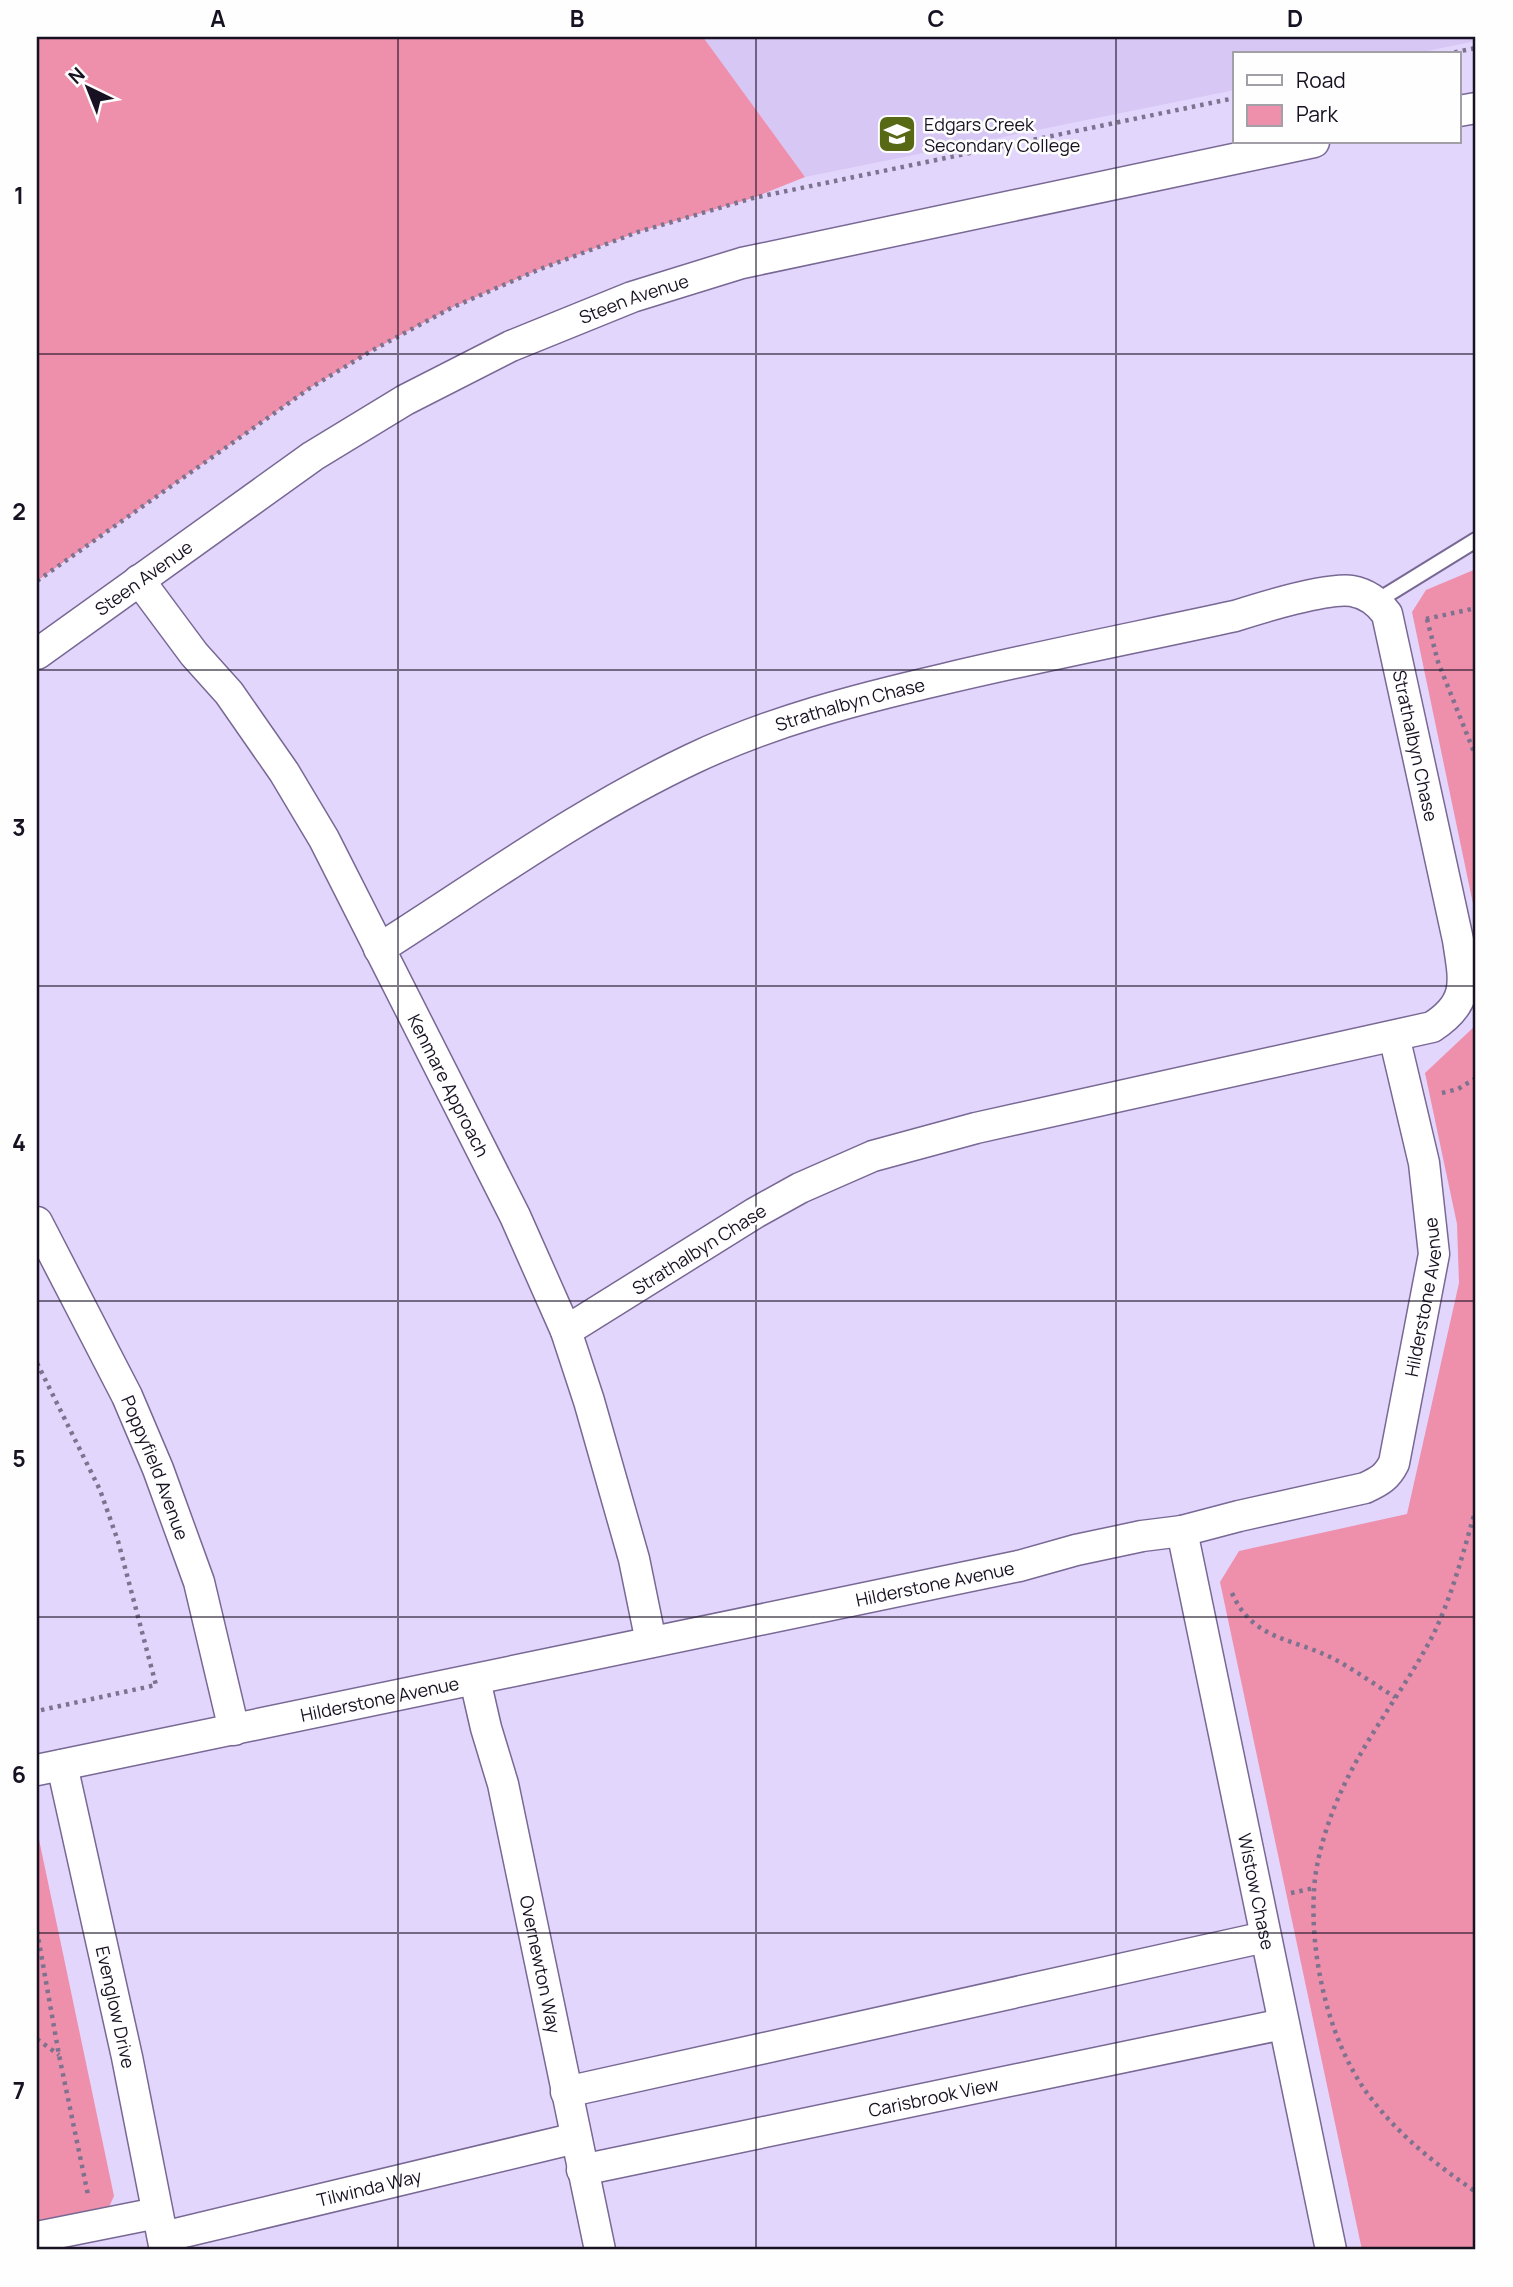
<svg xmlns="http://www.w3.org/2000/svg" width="1513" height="2287" font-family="Manrope,sans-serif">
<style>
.built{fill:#d7c7f4}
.green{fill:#ee8fab}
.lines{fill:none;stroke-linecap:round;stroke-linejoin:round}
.lane-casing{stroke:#786894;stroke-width:18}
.street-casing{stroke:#786894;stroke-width:33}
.path{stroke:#7d738f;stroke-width:4.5;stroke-dasharray:3.5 5;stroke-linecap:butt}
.lane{stroke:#fff;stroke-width:14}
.street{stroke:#fff;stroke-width:30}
.grid{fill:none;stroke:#171121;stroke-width:2;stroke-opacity:0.55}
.labels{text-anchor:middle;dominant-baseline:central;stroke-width:5;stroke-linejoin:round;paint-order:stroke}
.poi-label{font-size:18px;fill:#171121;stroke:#fefefe;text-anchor:start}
.street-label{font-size:18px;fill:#171121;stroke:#fefefe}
.neatline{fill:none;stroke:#171121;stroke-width:2.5}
.grid-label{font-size:23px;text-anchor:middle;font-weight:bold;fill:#171121}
</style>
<rect width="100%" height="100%" fill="#e3d6fd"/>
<path class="built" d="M703,37h773v4l-63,13h-178v36l-430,87z"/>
<path class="green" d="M37,37h666l102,140 -52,21 -115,34 -98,37 -89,39 -80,43 -61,37 -273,193z
M1476,569v349l-64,-306 14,-22z
M1476,1025v1225h-114l-142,-668 19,-31 168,-37 52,-231 -2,-59 -32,-151z
M37,1830l77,366 -5,11 -72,16z"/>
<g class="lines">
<g class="lane-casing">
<path id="lane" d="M1377,601l99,-61"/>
</g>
<g class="street-casing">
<g id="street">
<path d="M1459,111l17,-3"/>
<path id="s1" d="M139,580l55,74 35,39 55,79 40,67 191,377 51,115 23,70 45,158 17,83"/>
<path id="s2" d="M37,654l276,-198 92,-56 106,-54 121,-49 110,-34 572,-121"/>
<path id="s3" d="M379,949c104,-66 201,-137 313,-190 80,-38 166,-60 252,-80 97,-23 194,-42 291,-63 25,-8 93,-29 117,-25 16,3 26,11 35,23l71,326c6,40 13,62 -26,87l-456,101 -103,28 -73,32 -45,25 -189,118"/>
<path id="s4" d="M37,1222l90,174 31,73 41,113 35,148"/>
<path id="s5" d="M1182,1531l149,719"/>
<path id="s6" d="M475,1680l11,48 17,56 97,466"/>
<path id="s7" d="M62,1765l65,292 38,193"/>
<path id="s8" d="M37,1770l982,-204 57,-16 66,-14 40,-5 57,-15 126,-28c15,-7 22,-11 29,-25l40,-209 -10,-91 -30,-127"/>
<path d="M566,2092l699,-155"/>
<path id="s9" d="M582,2170l701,-146"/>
<path d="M37,2237l120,-24"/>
<path id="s10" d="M163,2237l413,-99"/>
</g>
</g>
<path class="path" d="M1446,54l30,-6
M37,581l273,-193 61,-37 80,-43 89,-39 98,-37 115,-34 482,-100
M1426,619l50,-11
M1427,619l11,43 38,95
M1442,1093l16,-4 18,-11
M1476,1234v27
M37,1363l63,127 18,51 38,144 -119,26
M1476,1508c-12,42 -23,85 -42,125 -28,55 -69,104 -94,161 -12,26 -25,67 -26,97 -4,65 14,148 53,202 30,41 68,71 109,99
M1232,1593c21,48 62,45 102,66 21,11 41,26 61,38
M1291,1893l23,-5
M37,1931l22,124 29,140
M37,2039l22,16"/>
<use href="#lane" class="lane"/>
<use href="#street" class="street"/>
</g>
<path class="grid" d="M398,37v2213M756,37v2213M1116,37v2213M37,354h1439M37,670h1439M37,986h1439M37,1301h1439M37,1617h1439M37,1933h1439"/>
<defs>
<g id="school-square" transform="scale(2.0125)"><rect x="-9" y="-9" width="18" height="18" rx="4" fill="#586915" stroke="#fefefe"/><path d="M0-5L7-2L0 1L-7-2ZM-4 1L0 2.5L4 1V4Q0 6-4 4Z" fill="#fff"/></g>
</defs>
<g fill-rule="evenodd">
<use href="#school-square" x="897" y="134"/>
</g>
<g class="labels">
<g class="poi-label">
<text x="924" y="124">Edgars Creek<tspan x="924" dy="21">Secondary College</tspan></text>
</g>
<g class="street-label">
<text stroke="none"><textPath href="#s2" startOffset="698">Steen Avenue</textPath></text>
<text stroke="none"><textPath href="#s2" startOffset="131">Steen Avenue</textPath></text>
<text stroke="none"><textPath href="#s3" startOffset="534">Strathalbyn Chase</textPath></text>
<text stroke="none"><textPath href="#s3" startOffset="1227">Strathalbyn Chase</textPath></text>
<text stroke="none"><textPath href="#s1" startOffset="595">Kenmare Approach</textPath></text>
<text transform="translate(699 1249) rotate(-32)">Strathalbyn Chase</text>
<text stroke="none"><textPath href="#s8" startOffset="1566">Hilderstone Avenue</textPath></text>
<text stroke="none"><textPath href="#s4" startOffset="273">Poppyfield Avenue</textPath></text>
<text stroke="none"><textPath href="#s8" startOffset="917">Hilderstone Avenue</textPath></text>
<text stroke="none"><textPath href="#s8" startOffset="350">Hilderstone Avenue</textPath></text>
<text stroke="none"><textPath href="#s5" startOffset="368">Wistow Chase</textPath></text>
<text stroke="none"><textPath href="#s6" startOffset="292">Overnewton Way</textPath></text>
<text stroke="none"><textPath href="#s7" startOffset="248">Evenglow Drive</textPath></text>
<text stroke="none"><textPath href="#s9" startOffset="359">Carisbrook View</textPath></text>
<text stroke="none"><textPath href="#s10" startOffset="212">Tilwinda Way</textPath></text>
</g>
</g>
<rect width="1513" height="2287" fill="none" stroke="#fefefe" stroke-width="77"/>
<rect x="1233" y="52" width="228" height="91" fill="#fefefe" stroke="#a29fa6" stroke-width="2"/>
<rect x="1247" y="75" width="35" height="10" fill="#ffffff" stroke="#a29fa6" stroke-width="2"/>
<text x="1296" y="88" font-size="21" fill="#171121">Road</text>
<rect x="1247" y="105" width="35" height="21" fill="#ee8fab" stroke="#a29fa6" stroke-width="2"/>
<text x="1296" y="122" font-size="21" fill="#171121">Park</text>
<g transform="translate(88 88) rotate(317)" stroke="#fefefe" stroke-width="5" paint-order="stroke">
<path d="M0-5L12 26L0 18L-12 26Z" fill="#171121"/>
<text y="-10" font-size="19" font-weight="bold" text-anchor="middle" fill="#171121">N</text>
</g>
<rect x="38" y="38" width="1436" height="2210" class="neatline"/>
<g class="grid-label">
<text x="218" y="27">A</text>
<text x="577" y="27">B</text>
<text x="936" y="27">C</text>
<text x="1295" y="27">D</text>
<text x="19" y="204">1</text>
<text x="19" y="520">2</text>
<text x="19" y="836">3</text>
<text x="19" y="1151">4</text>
<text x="19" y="1467">5</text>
<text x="19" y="1783">6</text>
<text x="19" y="2099">7</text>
</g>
</svg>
